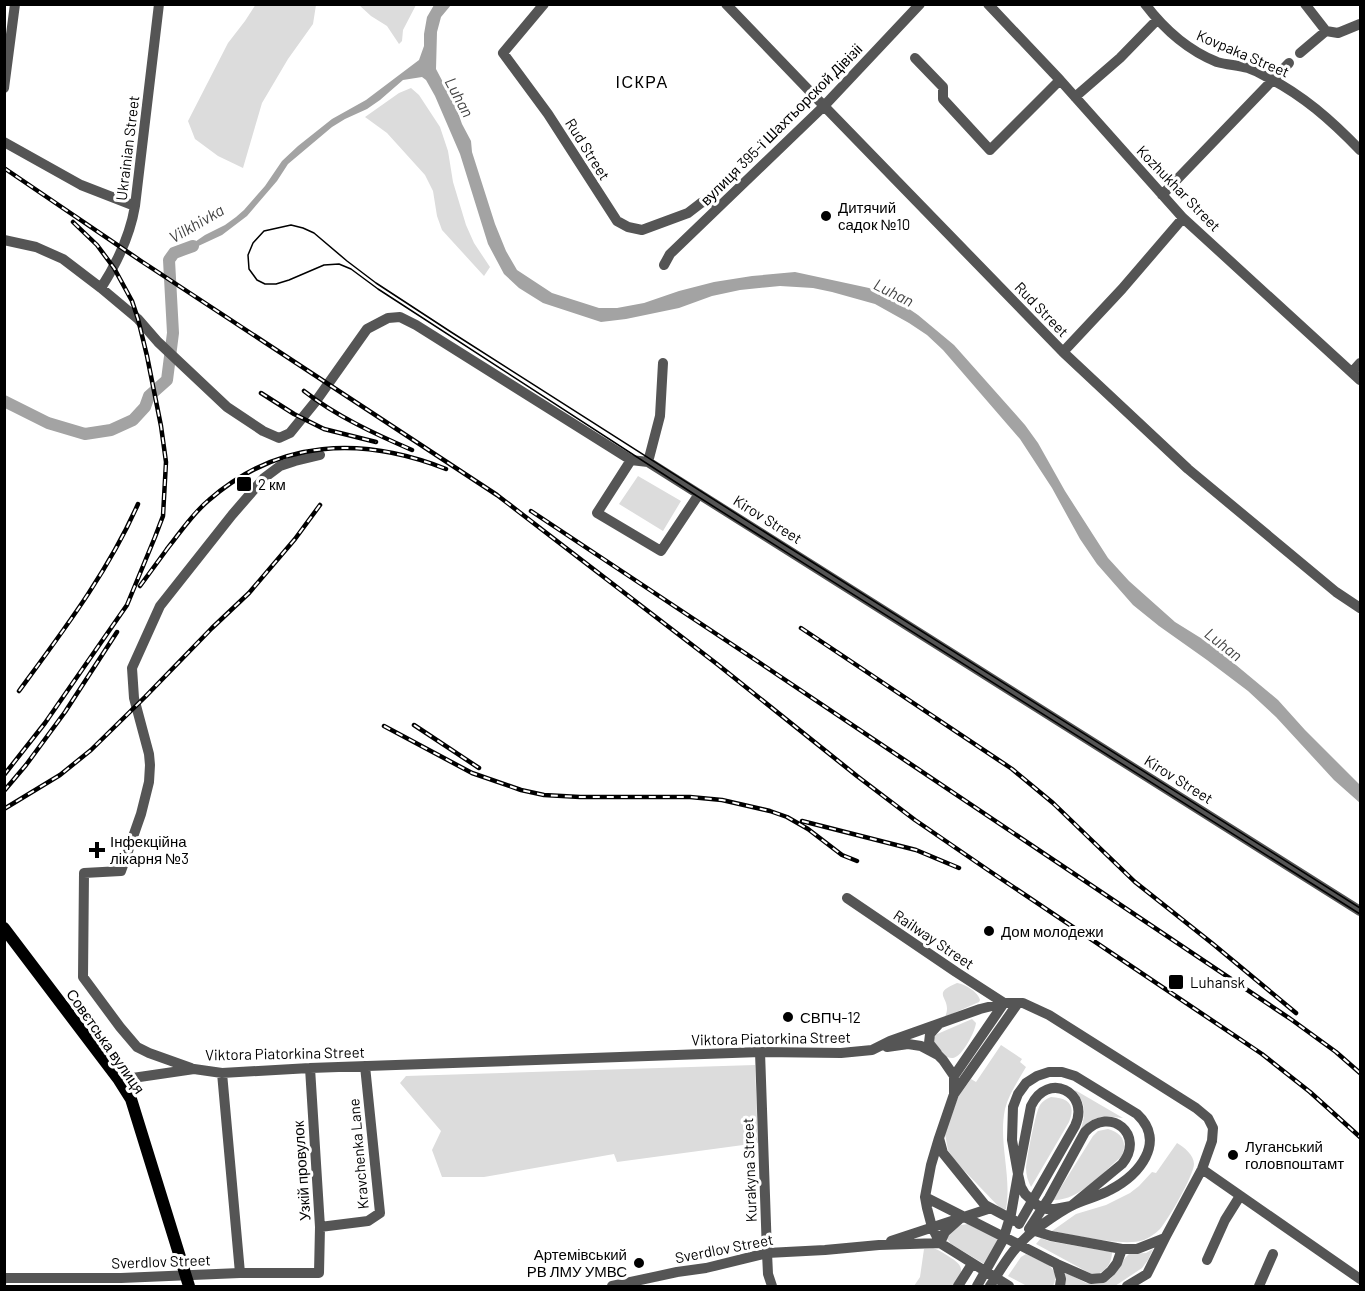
<svg xmlns="http://www.w3.org/2000/svg" width="1365" height="1291" font-family="Barlow,sans-serif">
<style>
.green{fill:#dcdcdc}
.water{fill:#a3a3a3}
.lines{fill:none;stroke-linecap:round;stroke-linejoin:round}
.river{stroke:#a3a3a3;stroke-width:12}
.minor{stroke:#555;stroke-width:10}
.major{stroke:#000;stroke-width:12}
.tram{stroke:#000;stroke-width:1.5}
.rail-casing{stroke:#000;stroke-width:4.5}
.rail{stroke:#fff;stroke-width:2;stroke-dasharray:7;stroke-linecap:butt}
.poi-dot{fill:#000;stroke:#fff;stroke-width:2}
.labels{text-anchor:middle;dominant-baseline:central;stroke-width:6;stroke-linejoin:round;paint-order:stroke}
.street-label{font-size:15px;fill:#000;stroke:#fff}
.poi-label{font-size:15px;fill:#000;stroke:#fff;text-anchor:start}
.neighbourhood-label{font-size:16px;letter-spacing:1.5px;fill:#000;stroke:#fff}
.water-label{font-size:16px;font-style:italic;fill:#444;stroke:#fff}
</style>
<rect width="100%" height="100%" fill="#fff"/>
<path class="green" d="M256,4l60,1 -3,19 -25,35 -26,44 -19,65 -25,-12 -23,-17 -7,-18 40,-78 17,-22z
M359,5h57l-13,25 -1,11 -3,3 -12,-18 -16,-10z
M411,88l8,7 21,32 8,24 5,31 13,43 8,18 16,24 -6,9 -42,-46 -5,-14 -4,-25 -8,-16 -38,-42 -22,-16 34,-24z
M638,476l43,25 -18,30 -44,-27z
M957,983c8,1 21,9 23,17l-1,2 -34,15c9,-20 -17,-22 12,-34z
M972,1019l4,4c-1,9 -14,34 -23,35 -6,1 -16,-8 -19,-13 -2,-5 0,-6 1,-10z
M1001,1045l21,14 -2,3 6,5c-8,14 -17,27 -21,42 -7,33 7,67 1,100l-2,1 -4,-2 -45,-47 -7,-11 -3,-16 13,-37 13,-18 5,3z
M755,1065l3,78 -141,19 -3,-8 -130,23h-42l-10,-27 9,-19 -41,-48 6,-7z
M1075,1090l48,28c-18,-2 -28,-4 -42,11 5,-18 5,-24 -6,-39z
M1051,1097c18,1 25,8 18,25l-38,65c-3,-6 -5,-12 -5,-19 1,-10 9,-55 14,-63 3,-4 6,-6 11,-8z
M1108,1129c15,4 20,15 13,28 -19,16 -42,44 -68,43l40,-64 5,-5z
M1177,1143c7,4 17,12 17,21 0,11 -26,56 -34,65 -4,4 -11,9 -16,11 -21,7 -69,-5 -92,-9l24,-17 30,-9 24,-12 9,-7 13,-14 4,1z
M968,1224l31,15 -13,26 -35,-21 -4,-5 1,-6 13,-8z
M1041,1238l7,3 64,11c0,12 -7,21 -19,23l-57,-31z
M933,1248c6,2 12,6 18,10 15,9 11,15 3,28h-40l6,-9 4,-28z
M1153,1249l-5,11 -6,8 -27,18h-50v-14l21,11 9,1 8,-1 7,-4 5,-5 10,-16 4,-4 17,-1z
M1026,1254c15,7 36,12 27,32h-26l-19,-10 13,-19z"/>
<path class="water" d="M434,5h17l-10,12 -4,15 -1,37 20,38 6,17 9,17 1,11 23,72 11,27 11,19 35,23 47,15h18l27,-5 35,-12 35,-9 38,-6 43,-4 74,16 27,12 22,15 36,30 71,80 13,18 27,48 43,67 21,23 46,41 37,23 66,55 27,30 55,55v18l-26,-23 -58,-63 -28,-26 -41,-31 -48,-34 -26,-21 -36,-41 -17,-25 -28,-51 -32,-49 -77,-89 -16,-15 -18,-12 -34,-19 -43,-12 -19,-4 -33,-2 -40,4 -28,6 -33,12 -53,11 -25,3 -58,-19 -24,-15 -15,-14 -16,-30 -28,-90 -25,-58 -9,-16 -4,-3 -19,3 -23,20 -13,9 -22,10 -13,8 -44,37 -11,17 -30,35 -25,19 -43,20v-6l10,-3 16,-11 20,-10 11,-8 8,-7 21,-24 17,-25 16,-15 34,-27 34,-19 53,-40 5,-14v-12l3,-17z"/>
<g class="lines">
<path class="river" d="M4,401l44,22 37,11 26,-4 22,-10 12,-13 4,-11 18,-16 6,-47 -4,-73 5,-7 19,-7"/>
<path class="minor" d="M544,4l-41,49 45,61 69,107 11,6 14,3 46,-17 13,-10 8,-3 5,2 5,4
M726,4l98,102 239,246 125,117 148,123 24,16
M988,4l72,76 123,138 177,162
M1145,4c19,25 42,46 72,58 10,3 21,3 31,6 6,2 12,5 17,8 37,18 67,45 95,74
M1305,4l21,27
M1300,53l26,-22 12,2 22,-9
M915,58l28,29v12l47,51 70,-70
M4,88l11,-84
M1075,97l45,-39 37,-38
M4,142l77,43 54,21
M1162,195l127,-132
M4,240l32,7 27,12 38,29 37,31 20,23 69,65 36,24 16,7 11,-5 26,-32 51,-72 21,-11 12,-1 16,8 215,135 17,2 712,449
M664,265l6,-11 154,-148 96,-102
M101,288c16,-25 29,-52 34,-82l24,-202
M1063,352l59,-63 61,-71
M1352,372l8,-9
M631,460l-34,53 64,38 38,-57
M648,462l12,-46 3,-53
M847,898l109,74 48,31 -50,73
M887,1047l21,-3 13,2 17,9 5,5 11,16v18l-15,44 -8,27 -6,32 2,11 5,19 8,16 69,43
M760,1052l7,201 1,21 4,12
M937,1053l-8,-10 1,-9 9,-10
M191,1068l-42,-15 -12,-6 -17,-20 -37,-50 1,-104 37,-2 20,-57 8,-32 1,-17 -1,-11 -15,-56 -2,-30 28,-62 72,-91 32,-37 16,-12 15,-5 25,-6
M222,1073l18,200
M119,1080l75,-11 28,4 88,-5 450,-16 81,1 31,-3 18,-9 90,-32 24,-6h19l26,12 147,93 12,10 5,10 -1,13 -10,28 -37,69 -18,36 -20,12
M954,1094l64,-91
M939,1138l4,15 42,52 30,16
M1202,1169l158,110
M925,1197l132,67 34,15 12,-1 8,-7 6,-8 5,-14
M1019,1224l56,-98c16,-34 -28,-55 -44,-20l-13,68 3,13 4,7 12,11 10,4h8l16,-3 51,-42c24,-29 -12,-59 -37,-32l-36,66 -20,31
M320,1227l48,-6 12,-8 -15,-147
M1032,1230l19,6 71,13h15l28,-11
M891,1241l100,-33
M1207,1260l18,-40 15,-24
M1057,1264l4,15 -1,7
M4,1279l1,-1h116l119,-5h79l1,-46 -10,-159
M612,1286l65,-14 29,-4 61,-15 58,-3 54,-5 61,-2 5,-11 18,-16
M958,1286l14,-22
M977,1286l26,-46 8,-26 7,-40 -6,-34 1,-33 5,-13 8,-11 11,-7 12,-4h13l13,4 62,38c30,28 2,61 -27,76 -12,7 -26,9 -39,16 -10,5 -21,13 -31,20 -24,17 -35,36 -50,60
M1259,1286l14,-32"/>
<path class="major" d="M4,928l115,152 12,19 58,187"/>
<path class="tram" d="M1360,908l-578,-365 -331,-211 -75,-49 -29,-22 -33,-28 -11,-5 -12,-3 -27,6 -11,12 -5,12 1,14 8,11 8,4h11l13,-4 35,-15 15,-1 12,5 27,20 319,207 663,418"/>
<g class="rail-casing">
<path id="rail" d="M4,168l137,93 356,234 220,169 140,112 58,44 73,50 274,184 48,38 50,45
M304,391c32,25 71,43 108,59
M261,393l33,21 30,15 52,13
M531,511l232,154 529,355 44,32 24,21
M167,549c13,-16 25,-35 42,-49 70,-61 153,-64 237,-31
M140,586l30,-41
M801,628l211,141 41,34 82,79 78,62 83,69
M19,691c44,-60 89,-119 119,-187
M414,725l65,43
M384,726l88,47 49,17 23,5 36,2h110l32,3 48,11 17,6 21,12 34,26 15,6
M4,775l41,-52 82,-118 28,-68 8,-21 3,-54 -5,-36 -14,-70 -9,-37 -6,-18 -18,-33 -17,-23 -24,-23
M4,791l22,-26 39,-53 52,-80
M4,809l56,-34 31,-25 54,-53 67,-69 37,-35 46,-54 25,-34
M802,821l114,29 43,18"/>
</g>
<use href="#rail" class="rail"/>
</g>
<g class="poi-dot">
<circle cx="826" cy="216" r="6"/>
<rect x="236" y="476" width="16" height="16" rx="3"/>
<path d="M94 841h6v6h6v6h-6v6h-6v-6h-6v-6h6z"/>
<circle cx="989" cy="931" r="6"/>
<rect x="1168" y="974" width="16" height="16" rx="3"/>
<circle cx="788" cy="1017" r="6"/>
<circle cx="1233" cy="1155" r="6"/>
<circle cx="639" cy="1263" r="6"/>
</g>
<g class="labels">
<g class="street-label">
<text transform="translate(1243 53) rotate(23)">Kovpaka Street</text>
<text transform="translate(781 124) rotate(-45)">вулиця 395-ї Шахтьорской Дівізіі</text>
<text transform="translate(127 148) rotate(-83)">Ukrainian Street</text>
<text transform="translate(588 149) rotate(58)">Rud Street</text>
<text transform="translate(1179 188) rotate(46)">Kozhukhar Street</text>
<text transform="translate(1042 309) rotate(46)">Rud Street</text>
<text transform="translate(768 519) rotate(32)">Kirov Street</text>
<text transform="translate(1179 779) rotate(32)">Kirov Street</text>
<text transform="translate(934 939) rotate(34)">Railway Street</text>
<text transform="translate(771 1038) rotate(-1)">Viktora Piatorkina Street</text>
<text transform="translate(106 1041) rotate(55)">Совєтська вулиця</text>
<text transform="translate(285 1053) rotate(-1)">Viktora Piatorkina Street</text>
<text transform="translate(358 1154) rotate(-95)">Kravchenka Lane</text>
<text transform="translate(749 1170) rotate(-92)">Kurakyna Street</text>
<text transform="translate(301 1171) rotate(-94)">Узкій провулок</text>
<text transform="translate(724 1248) rotate(-11)">Sverdlov Street</text>
<text transform="translate(161 1261) rotate(-2)">Sverdlov Street</text>
</g>
<g class="poi-label">
<text x="838" y="207">Дитячий<tspan x="838" dy="17">садок №10</tspan></text>
<text x="258" y="484">2 км</text>
<text x="110" y="841">Інфекційна<tspan x="110" dy="17">лікарня №3</tspan></text>
<text x="1001" y="931">Дом молодежи</text>
<text x="1190" y="982">Luhansk</text>
<text x="800" y="1017">СВПЧ-12</text>
<text x="1245" y="1146">Луганський<tspan x="1245" dy="17">головпоштамт</tspan></text>
<text x="627" y="1254" text-anchor="end">Артемівський<tspan x="627" dy="17">РВ ЛМУ УМВС</tspan></text>
</g>
<g class="neighbourhood-label">
<text x="642" y="81">ІСКРА</text>
</g>
<g class="water-label">
<text transform="translate(460 97) rotate(62)">Luhan</text>
<text transform="translate(196 223) rotate(-30)">Vilkhivka</text>
<text transform="translate(894 292) rotate(27)">Luhan</text>
<text transform="translate(1224 644) rotate(38)">Luhan</text>
</g>
</g>
<rect width="1365" height="1291" fill="none" stroke="#000000" stroke-width="12"/>
</svg>
